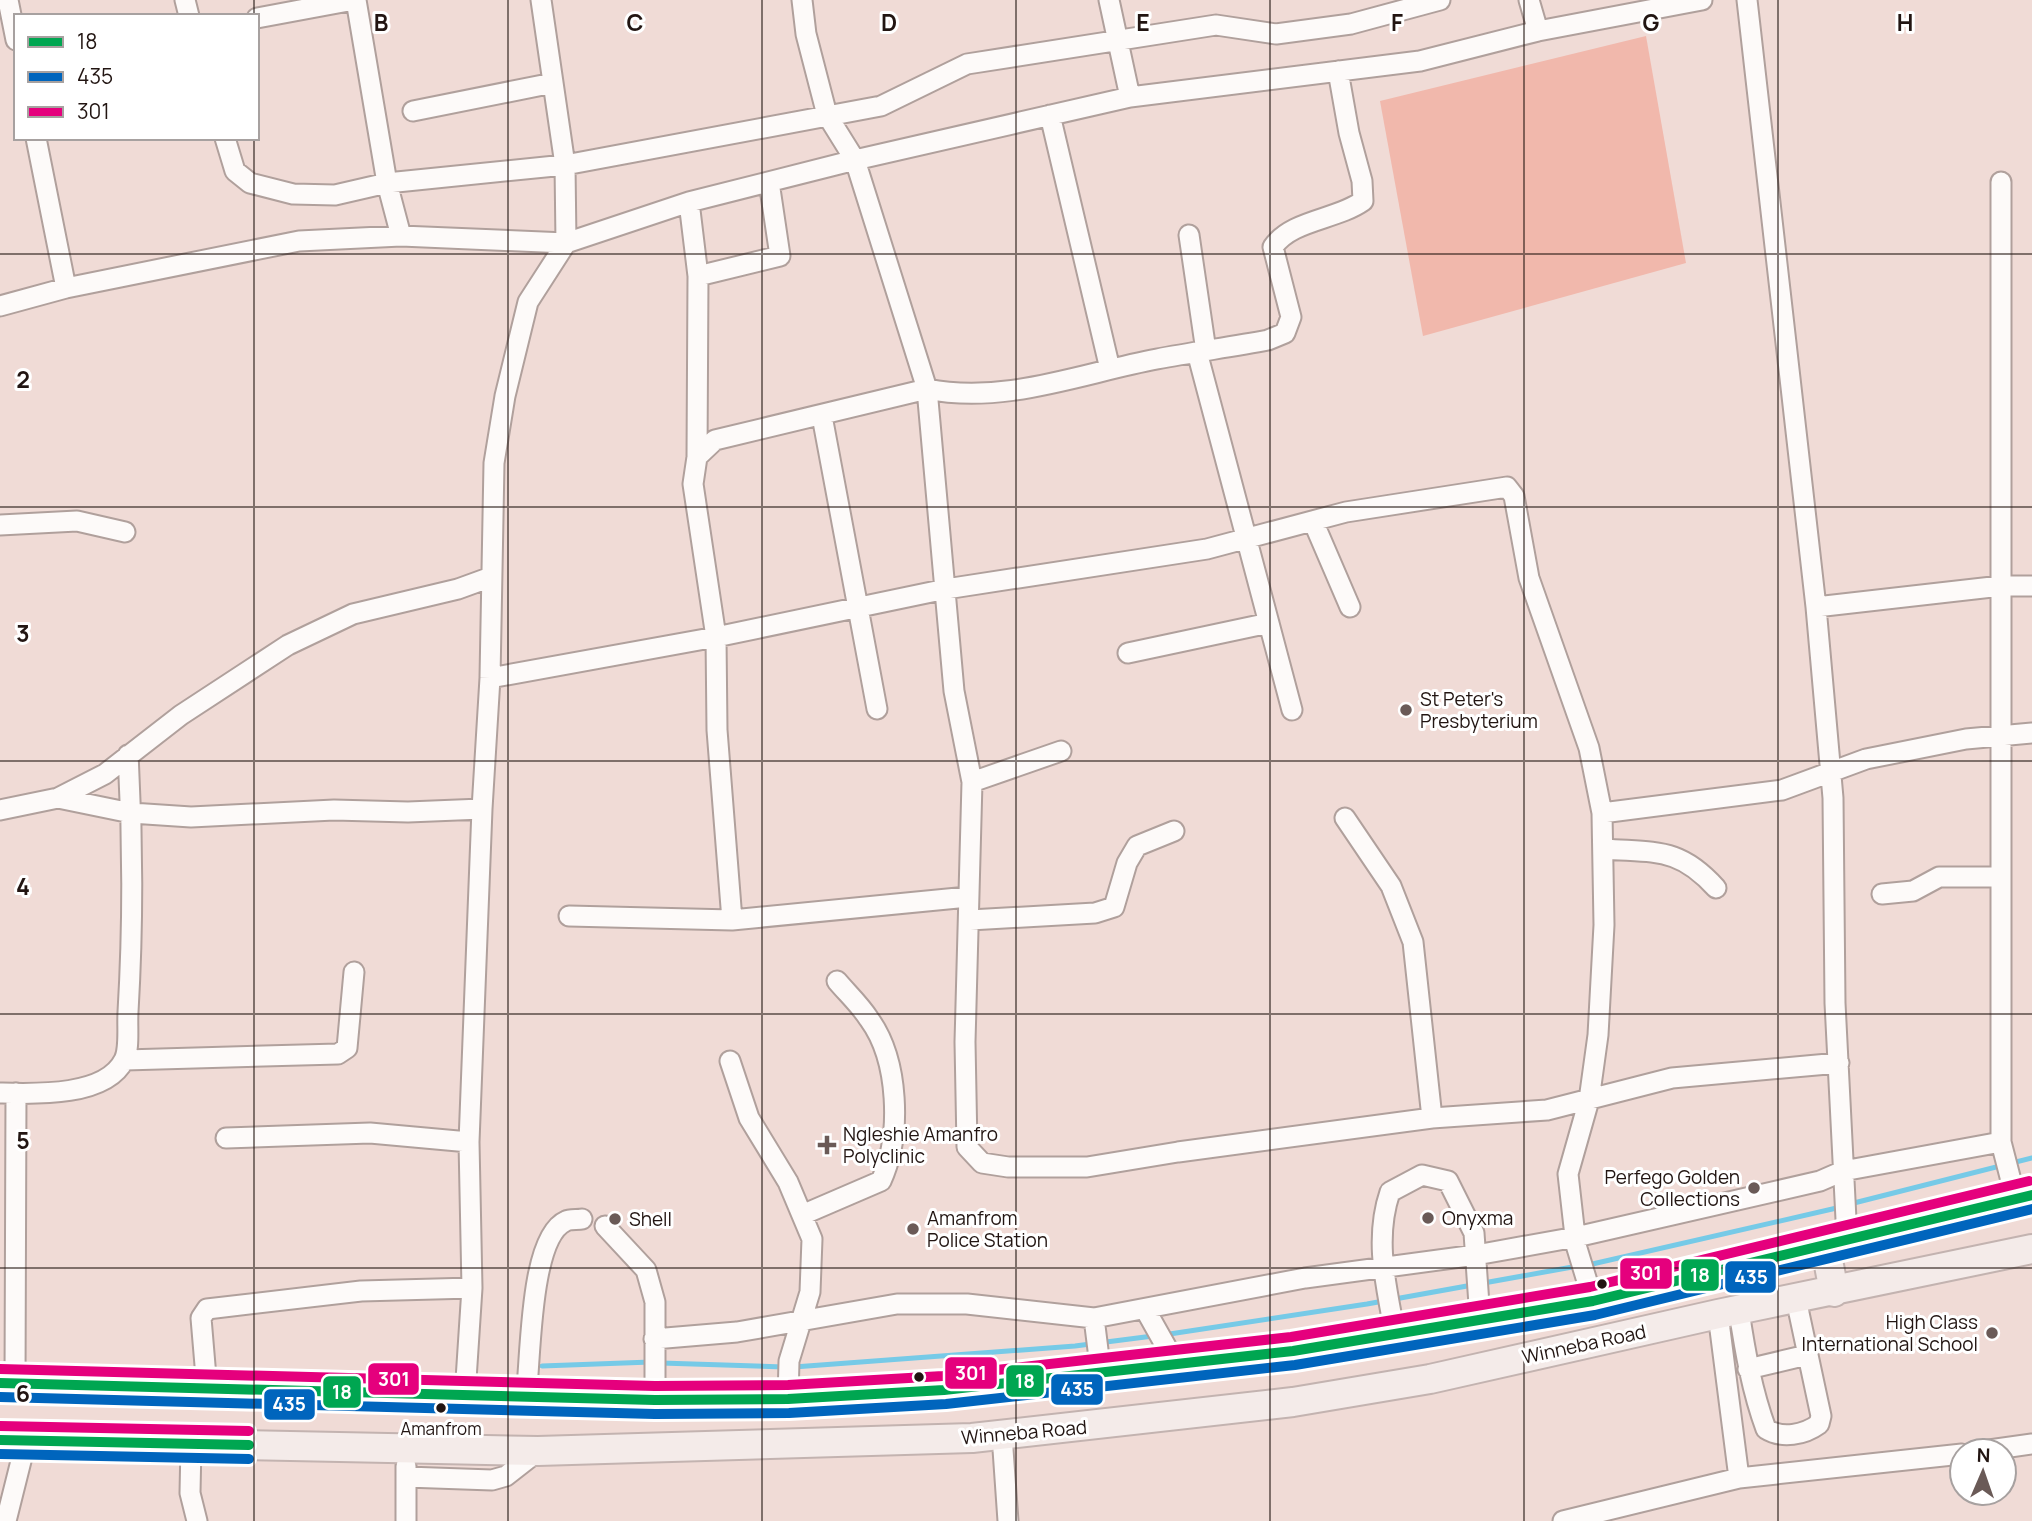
<svg xmlns="http://www.w3.org/2000/svg" width="2032" height="1521" font-family="Manrope,sans-serif">
<style>
.green{fill:#f1b8ac}
.lines{fill:none;stroke-linecap:round;stroke-linejoin:round}
.stream{stroke:#76cae7;stroke-width:5}
.minor-casing{stroke:#b0a09c;stroke-width:23}
.highway-casing{stroke:#c3b3b0;stroke-width:32}
.minor{stroke:#fdfaf9;stroke-width:19}
.highway{stroke:#f4ebe9;stroke-width:28}
.bus-1-casing{stroke:#fff;stroke-width:16}
.bus-2-casing{stroke:#fff;stroke-width:16}
.bus-3-casing{stroke:#fff;stroke-width:16}
.bus-1{stroke:#00a651;stroke-width:10}
.bus-2{stroke:#0065bd;stroke-width:10}
.bus-3{stroke:#e5007d;stroke-width:10}
.grid{fill:none;stroke:#221512;stroke-width:2;stroke-opacity:0.55}
.poi-dot{fill:#6a5a57;stroke:#fff;stroke-width:2.5}
.bus-dot{fill:#221512;stroke:#fff;stroke-width:2.5}
.labels{text-anchor:middle;dominant-baseline:central;stroke-width:6;stroke-linejoin:round;paint-order:stroke}
.bus-label{font-size:17px;fill:#221512;stroke:#fff}
.poi-label{font-size:19px;fill:#221512;stroke:#fff;text-anchor:start}
.street-label{font-size:19px;fill:#221512;stroke:#fff}
.grid-label{font-size:23px;text-anchor:middle;font-weight:bold;fill:#221512;stroke:#fff;stroke-width:6;stroke-linejoin:round;paint-order:stroke}
.line-badge{stroke:#fff;stroke-width:2.5}
.badge-label{font-size:19px;text-anchor:middle;font-weight:bold;fill:#fff}
</style>
<rect width="100%" height="100%" fill="#f0dbd6"/>
<path class="green" d="M1646,36l40,227 -263,73 -43,-235z"/>
<g class="lines">
<path class="stream" d="M1850,1204l182,-46
M1588,1265l253,-58
M1163,1335l204,-31 211,-38
M661,1363l123,4
M542,1366l109,-4
M794,1367l281,-21 78,-10"/>
<g class="minor-casing">
<path id="minor" d="M8,0l8,40
M185,0l4,16
M356,0l31,183 14,53
M802,0l4,34 21,81 28,45 72,229 27,302 18,91 -7,260 2,105 15,16 26,4h79l91,-15 254,-34 115,-8 125,-32 167,-15
M1109,0l21,97
M1529,0l9,31
M1747,0l69,607 17,191 2,205 12,236
M257,18l97,-18
M413,111l140,-28
M1050,115l60,254
M36,138l30,150
M225,138l10,33 15,12 43,11 42,1 52,-12 178,-18 316,-59 86,-42 249,-39 60,9 75,-10 89,-24
M2001,182v960l15,58
M689,202l9,74 -1,181
M1189,235l17,116
M698,276l82,-20 -11,-74
M0,306l66,-18 233,-47 102,-5 165,7 123,-41 166,-42 275,-63 290,-36 118,-30 164,-31
M1197,352l95,358
M822,416l55,293
M1313,521l37,86
M0,525l77,-4 48,11
M1816,607l185,-21h31
M1128,653l141,-30
M490,678l226,-41 230,-48 261,-40 139,-37 161,-25 7,9 15,82 60,170 13,65 2,112 -6,110 -9,65 -21,74 8,71 17,56
M972,782l89,-31
M58,798l47,-24 76,-59 107,-70 65,-31 105,-25 33,-12
M0,810l58,-12 73,15 60,4 143,-7 74,2 74,-3
M1602,813l180,-23 84,-31 100,-20 66,-6
M1345,818l46,68 22,56 19,176
M1605,849c51,4 74,-2 111,39
M1882,894l31,-3 26,-14h61
M569,916l163,4 236,-23
M732,920l-15,-190 -1,-93 -23,-153 4,-27 18,-17 212,-51c77,16 155,-16 230,-30 37,-7 74,-12 111,-19l17,-7 6,-16 -18,-70c18,-27 63,-27 90,-46l-1,-20 -13,-48 -11,-62
M970,920l125,-7 19,-6 13,-44 10,-17 37,-15
M125,1060l213,-6 9,-6 7,-76
M730,1061l19,57 39,64 24,57 -2,53 -21,69 -1,38
M0,1093c34,1 106,4 124,-33 6,-11 3,-34 4,-48 5,-85 5,-171 0,-257
M226,1138l144,-5 99,9
M802,1215l79,-34c21,-46 18,-121 -12,-162 -9,-14 -21,-25 -32,-38
M605,1226l41,44 9,32v98
M1145,1309l32,57
M1739,1311c6,40 13,80 27,118 16,10 38,6 53,-5l2,-8 -25,-117
M1718,1314l21,164
M1094,1318l7,56
M1395,1334c-9,-49 -21,-95 -5,-142l32,-17 26,6 26,52 6,86
M654,1339l83,-7 160,-28h70l127,14 211,-40 171,-23 100,-18 244,-56 23,-10 158,-29
M1748,1369l59,-14
M15,1383l1,-290
M207,1389l-6,-71 6,-9 154,-18 111,-3
M465,1395l7,-107 -3,-146 13,-333 8,-131 4,-215 11,-67 23,-94 38,-59 -1,-78 -24,-165
M526,1397c5,-36 3,-160 40,-176 4,-2 12,-1 16,-2
M1002,1435l6,86
M191,1444l-1,49 7,28
M1982,1451l50,-7
M406,1477l86,3 14,-4 32,-25
M6,1521l20,-80
M406,1521v-55
M1563,1521l176,-43 223,-24"/>
</g>
<g class="highway-casing">
<path id="highway" d="M1825,1244l9,48
M0,1383l409,13 246,4 133,-1 156,-9 349,-39 300,-50 439,-106
M0,1440l538,11 434,-13 321,-36 137,-23 288,-65 314,-65"/>
</g>
<use href="#minor" class="minor"/>
<use href="#highway" class="highway"/>
<g class="bus-1-casing">
<path id="bus-1" d="M0,1383l655,17 133,-1 156,-9 349,-39 300,-50 439,-106
M0,1440l249,5"/>
</g>
<g class="bus-2-casing">
<path id="bus-2" d="M0,1397l655,17 134,-1 157,-9 349,-39 300,-50 437,-106
M0,1454l249,5"/>
</g>
<g class="bus-3-casing">
<path id="bus-3" d="M0,1369l655,17 133,-1 155,-9 348,-39 299,-50 439,-106
M0,1426l249,5"/>
</g>
<use href="#bus-1" class="bus-1"/>
<use href="#bus-2" class="bus-2"/>
<use href="#bus-3" class="bus-3"/>
</g>
<path class="grid" d="M254,0v16M508,0v1521M762,0v1521M1016,0v1521M1270,0v1521M1524,0v1521M1778,0v1521M254,138v1383M0,254h2032M0,507h2032M0,761h2032M0,1014h2032M0,1268h2032"/>
<g class="poi-dot">
<circle cx="1406" cy="710" r="7"/>
<path d="M823.5 1134.5h7v7h7v7h-7v7h-7v-7h-7v-7h7z"/>
<circle cx="1754" cy="1188" r="7"/>
<circle cx="1428" cy="1218" r="7"/>
<circle cx="615" cy="1219" r="7"/>
<circle cx="913" cy="1229" r="7"/>
<circle cx="1992" cy="1333" r="7"/>
</g>
<g class="bus-dot">
<circle cx="1602" cy="1284" r="6"/>
<circle cx="919" cy="1377" r="6"/>
<circle cx="441" cy="1408" r="6"/>
</g>
<g class="labels">
<g class="bus-label">
<text x="441" y="1428">Amanfrom</text>
</g>
<g class="poi-label">
<text x="1420" y="699">St Peter's<tspan x="1420" dy="22">Presbyterium</tspan></text>
<text x="843" y="1134">Ngleshie Amanfro<tspan x="843" dy="22">Polyclinic</tspan></text>
<text x="1740" y="1177" text-anchor="end">Perfego Golden<tspan x="1740" dy="22">Collections</tspan></text>
<text x="927" y="1218">Amanfrom<tspan x="927" dy="22">Police Station</tspan></text>
<text x="1442" y="1218">Onyxma</text>
<text x="629" y="1219">Shell</text>
<text x="1978" y="1322" text-anchor="end">High Class<tspan x="1978" dy="22">International School</tspan></text>
</g>
<g class="street-label">
<text transform="translate(1584 1344) rotate(-12)">Winneba Road</text>
<text transform="translate(1024 1432) rotate(-5)">Winneba Road</text>
</g>
</g>
<g class="grid-label">
<text x="381" y="31">B</text>
<text x="635" y="31">C</text>
<text x="889" y="31">D</text>
<text x="1143" y="31">E</text>
<text x="1397" y="31">F</text>
<text x="1651" y="31">G</text>
<text x="1905" y="31">H</text>
<text x="23" y="388">2</text>
<text x="23" y="642">3</text>
<text x="23" y="895">4</text>
<text x="23" y="1149">5</text>
<text x="23" y="1402">6</text>
</g>
<g class="line-badge">
<rect x="1619" y="1257" width="54" height="33" rx="7" fill="#e5007d"/>
<rect x="1680" y="1258" width="40" height="34" rx="7" fill="#00a651"/>
<rect x="1724" y="1260" width="53" height="34" rx="7" fill="#0065bd"/>
<rect x="944" y="1356" width="54" height="34" rx="7" fill="#e5007d"/>
<rect x="367" y="1362" width="53" height="34" rx="7" fill="#e5007d"/>
<rect x="1005" y="1364" width="40" height="34" rx="7" fill="#00a651"/>
<rect x="1050" y="1373" width="54" height="33" rx="7" fill="#0065bd"/>
<rect x="322" y="1375" width="40" height="34" rx="7" fill="#00a651"/>
<rect x="263" y="1388" width="53" height="33" rx="7" fill="#0065bd"/>
</g>
<g class="badge-label">
<text x="1646" y="1280">301</text>
<text x="1700" y="1282">18</text>
<text x="1751" y="1284">435</text>
<text x="971" y="1380">301</text>
<text x="394" y="1386">301</text>
<text x="1025" y="1388">18</text>
<text x="1077" y="1396">435</text>
<text x="342" y="1399">18</text>
<text x="289" y="1411">435</text>
</g>
<rect x="14" y="14" width="245" height="126" fill="#ffffff" stroke="#a7a1a0" stroke-width="2"/>
<rect x="28" y="37" width="35" height="10" fill="#00a651" stroke="#a7a1a0" stroke-width="2"/>
<text x="77" y="49" font-size="21" fill="#221512">18</text>
<rect x="28" y="72" width="35" height="10" fill="#0065bd" stroke="#a7a1a0" stroke-width="2"/>
<text x="77" y="84" font-size="21" fill="#221512">435</text>
<rect x="28" y="107" width="35" height="10" fill="#e5007d" stroke="#a7a1a0" stroke-width="2"/>
<text x="77" y="119" font-size="21" fill="#221512">301</text>
<g transform="translate(1983 1472) rotate(2)"><circle r="33" fill="#ffffff" stroke="#a7a1a0" stroke-width="2"/>
<path d="M0-5L12 26L0 18L-12 26Z" fill="#6a5a57"/>
<text y="-10" font-size="19" font-weight="bold" text-anchor="middle" fill="#221512">N</text>
</g>
</svg>
